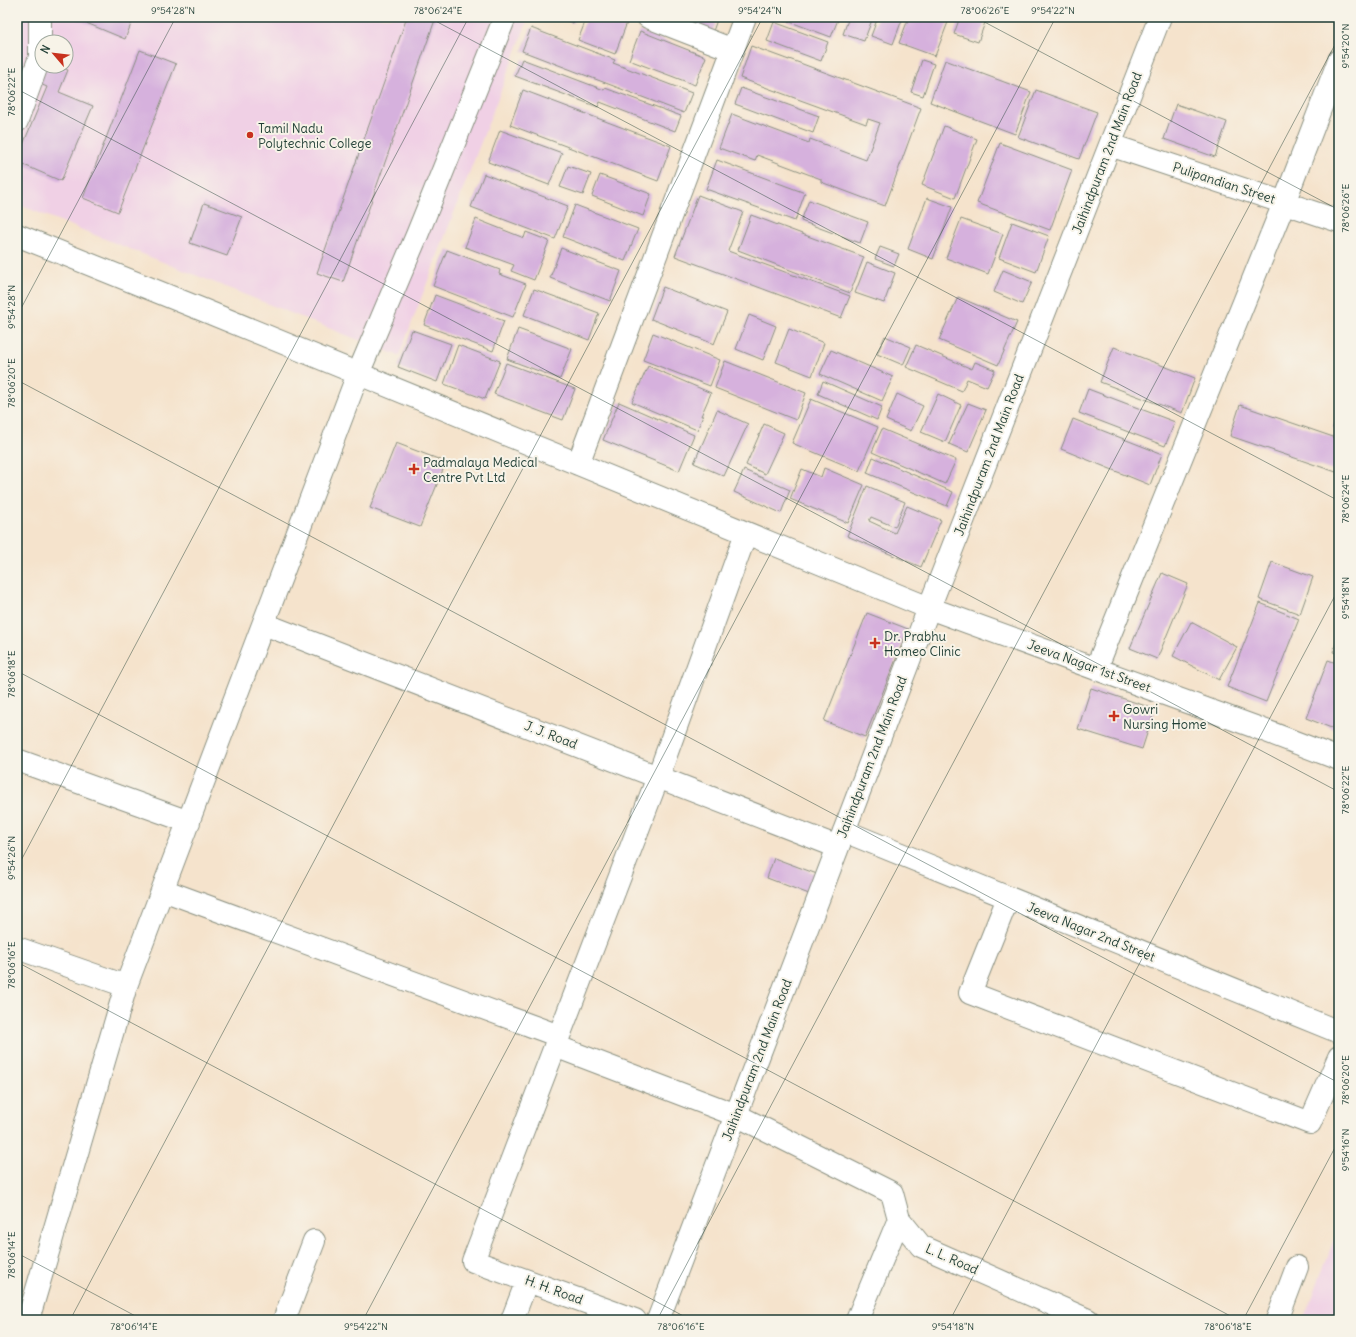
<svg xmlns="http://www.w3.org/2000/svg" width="1356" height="1337" font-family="Delius,sans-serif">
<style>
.built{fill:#f0d0e5;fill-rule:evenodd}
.building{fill:#d6b1dd}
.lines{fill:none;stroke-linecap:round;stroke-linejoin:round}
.minor-casing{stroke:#8a9080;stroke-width:24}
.minor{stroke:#fff;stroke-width:22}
.ticks{fill:none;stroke:#1f3d34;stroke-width:1;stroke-opacity:0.45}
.poi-dot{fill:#c8321e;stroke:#f7f3e8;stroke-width:1.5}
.labels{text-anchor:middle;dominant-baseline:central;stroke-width:4;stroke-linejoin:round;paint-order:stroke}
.poi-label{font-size:13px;fill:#1f3d34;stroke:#f7f3e8;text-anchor:start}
.street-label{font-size:13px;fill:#1f3d34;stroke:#f7f3e8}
.neatline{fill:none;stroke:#1f3d34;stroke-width:1.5}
.ticks-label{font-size:10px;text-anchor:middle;fill:#1f3d34}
</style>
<rect width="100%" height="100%" fill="#f7f3e8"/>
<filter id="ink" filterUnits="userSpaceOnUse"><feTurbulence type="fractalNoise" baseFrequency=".025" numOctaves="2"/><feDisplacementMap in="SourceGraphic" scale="8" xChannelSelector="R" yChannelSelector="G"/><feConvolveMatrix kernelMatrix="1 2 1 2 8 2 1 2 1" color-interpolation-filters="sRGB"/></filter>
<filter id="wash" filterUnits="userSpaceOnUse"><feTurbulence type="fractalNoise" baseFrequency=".012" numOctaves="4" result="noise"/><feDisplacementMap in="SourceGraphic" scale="16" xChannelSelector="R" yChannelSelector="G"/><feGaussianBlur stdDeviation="0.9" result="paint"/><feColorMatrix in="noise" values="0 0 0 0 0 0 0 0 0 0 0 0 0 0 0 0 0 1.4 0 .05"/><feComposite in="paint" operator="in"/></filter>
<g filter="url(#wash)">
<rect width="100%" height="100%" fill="#f5e3cc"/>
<path class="built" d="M17,17h512l-130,339 -382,-152zM42,42h24v24h-24z
M1339,1226v94h-35z"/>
<g id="blocks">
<path class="building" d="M72,17h62l-9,22z
M407,17h29l-93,265 -26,-9z
M561,17h15l-3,6 -12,-5z
M587,17h33l8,3 -13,34 -37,-14z
M678,17h40l-6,17z
M777,17h62l-8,20z
M849,17h24l-9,24 -21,-7z
M878,17h25l-10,27 -22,-8z
M909,17h41l-15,39 -36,-13z
M960,17h27l-9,25 -24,-8z
M774,22l54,20 -7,19 -54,-20z
M531,28l84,32 -2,3 79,30 -8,20 -162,-62z
M640,31l66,26 -11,28 -66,-25z
M751,46l38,14v-1l132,49 -36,98 -64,-24v-3l-64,-24 -2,6 -36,-13 13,-34 77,29 1,-4 56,21 14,-37 -12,-4 -2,5 -126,-46z
M140,50l36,14 -58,148 -35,-14z
M522,59l82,31 1,-2 76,28 -6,15 -75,-29 -2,5 -83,-31z
M922,60l12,4 -11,32 -12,-4z
M945,60l86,32 -16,42 -85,-32z
M45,66h13l10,4 -9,22 34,14 -32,75 -44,-19v-3l30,-72 -9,-4z
M741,88l78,28 -6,17 -78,-29z
M523,90l148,56 -13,35 -148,-56z
M1036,90l61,22 -18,47 -61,-22z
M1176,104l51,18 -12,35 -51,-18z
M944,126l33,13 -22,59 -33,-13z
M500,130l62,23 -13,32 -61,-23z
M1000,143l72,27 -22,60 -73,-27z
M717,160l88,33 -10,28 -89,-32z
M568,166l23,8 -8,21 -23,-8z
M484,174l84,32 -13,33 -84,-32z
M600,175l51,19 -8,22 -51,-20z
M698,195l45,17 -15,39 122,45 -9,22 -166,-62z
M927,198l25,9 -19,52 -25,-10z
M809,200l59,22 -8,21 -59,-22z
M204,203l38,14 -15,39 -37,-13z
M575,205l63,24 -13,32 -62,-24z
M751,215l113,42 -14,36 -112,-43z
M476,219l48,19 2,-6 23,9 -15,39 -23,-9 3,-6 -49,-18z
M961,219l42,15 -15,40 -42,-16z
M1012,222l37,14 -13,36 -37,-14z
M880,247l19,7 -5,12 -19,-7z
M561,248l60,23 -11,30 -60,-23z
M447,250l53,20 -1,4 27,10 -13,33 -80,-31z
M867,262l28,11 -11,30 -29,-10z
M1003,270l29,12 -10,22 -28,-12z
M663,287l64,25 -13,32 -63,-25z
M534,289l65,24 -10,27 -65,-25z
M435,295l69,26 -11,30 -69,-26z
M958,297l59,25 -19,43 -59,-25z
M749,315l27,11 -13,34 -27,-11z
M518,329l54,20 -12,30 -53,-20z
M789,329l35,14 -12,33 -36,-14z
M412,330l39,14 -14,38 -39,-15z
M653,333l67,27 -10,26 -67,-26z
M885,336l26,11 -8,18 -26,-11z
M458,345l42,16 -15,38 -41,-15z
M916,345l56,24 3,-7 20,8 -8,17 -20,-8 -5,12 -56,-24z
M1114,347l81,31 -13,35 -82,-31z
M831,350l62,27 -11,24 -62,-27z
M725,361l81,32 -10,27 -81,-32z
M506,363l69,26 -12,31 -69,-26z
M648,366l63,27 -10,23h2l-6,14 -65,-28z
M823,381l59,26 -5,13 -59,-26z
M1088,389l87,33 -10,24 -86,-33z
M897,394l26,12 -12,25 -25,-11z
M938,394l23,11 -16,37 -24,-10z
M811,399l67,28 -19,44 -67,-28z
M619,402l75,33 -15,36 -76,-31z
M968,403l18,7 -18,42 -19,-8z
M1240,405l99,34v34l-109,-37z
M717,410l31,14 -24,52 -30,-13z
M1339,410v20l-6,-2z
M1073,419l89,35 -12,31 -89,-36z
M764,424l20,9 -19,41 -19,-9z
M882,429l74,31 -11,24 -73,-32z
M396,443l50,19 -26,65 -50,-19z
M873,457l80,35 -6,14 -80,-33z
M824,468l40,17 -16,38 -58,-24 12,-30 19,8z
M744,470l46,20 -9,23 -47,-21z
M867,486l38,16 -10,25 -24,-10 -2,4 26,12 12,-27 34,14 -20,47 -74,-31z
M1272,562l41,15 -13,37 -41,-15z
M1162,573l26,11 -31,75 -27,-11z
M1260,603l39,16 -33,83 -39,-15z
M867,613l41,16 -43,108 -41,-16z
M1191,622l46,25 -18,33 -46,-24z
M1339,635v19l-6,-2z
M1328,660l11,4v67l-33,-13z
M1091,688l64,21 -13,40 -64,-20z
M774,858l43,16 -8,20 -42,-16z"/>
</g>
</g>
<g filter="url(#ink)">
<use href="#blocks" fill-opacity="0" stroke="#8a9080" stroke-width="1"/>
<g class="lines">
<g class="minor-casing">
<path id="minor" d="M648,17l85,33
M17,121l23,-64v-40
M1110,145l229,76
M17,235l186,75 726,298 329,120 81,31
M578,464l167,-447
M264,624l574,223
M1096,669l188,-466 55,-143
M17,760l172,62
M844,831l495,201
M163,890l396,146
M1008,898l-38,95 340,130 29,-66
M17,948l109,38
M555,1046l181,69 156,78 7,26 22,27 167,74
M28,1320l98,-334 232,-612 59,-139 88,-218
M284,1320l30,-79
M512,1320l15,-39
M635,1320l-162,-59 185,-484 88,-244
M658,1320l271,-712 231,-591
M857,1320l42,-101
M1277,1320l20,-53"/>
</g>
<use href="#minor" class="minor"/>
</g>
</g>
<path class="ticks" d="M428,17l911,484M975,17l364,193M17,89l1322,703M17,316l159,-299M17,380l1322,703M17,671l1221,649M17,868l452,-851M17,962l674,358M17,1253l126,67M70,1320l693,-1303M363,1320l693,-1303M657,1320l682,-1283M950,1320l389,-732M1243,1320l96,-180"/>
<g class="poi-dot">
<circle cx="250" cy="135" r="4"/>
<path d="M412 463h4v4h4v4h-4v4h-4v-4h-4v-4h4z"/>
<path d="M873 637h4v4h4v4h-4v4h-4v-4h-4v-4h4z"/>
<path d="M1112 710h4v4h4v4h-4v4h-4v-4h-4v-4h4z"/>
</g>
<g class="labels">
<g class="poi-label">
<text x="258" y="128">Tamil Nadu<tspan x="258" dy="15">Polytechnic College</tspan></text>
<text x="423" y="462">Padmalaya Medical<tspan x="423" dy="15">Centre Pvt Ltd</tspan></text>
<text x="884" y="636">Dr. Prabhu<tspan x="884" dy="15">Homeo Clinic</tspan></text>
<text x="1123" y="709">Gowri<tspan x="1123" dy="15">Nursing Home</tspan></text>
</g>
<g class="street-label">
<text transform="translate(1107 153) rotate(-69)">Jaihindpuram 2nd Main Road</text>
<text transform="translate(1224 183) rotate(18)">Pulipandian Street</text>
<text transform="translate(989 455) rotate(-69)">Jaihindpuram 2nd Main Road</text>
<text transform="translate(1089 666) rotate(20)">Jeeva Nagar 1st Street</text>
<text transform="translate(551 735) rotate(21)">J. J. Road</text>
<text transform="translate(872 757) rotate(-69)">Jaihindpuram 2nd Main Road</text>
<text transform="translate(1091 932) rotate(22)">Jeeva Nagar 2nd Street</text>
<text transform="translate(757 1060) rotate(-69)">Jaihindpuram 2nd Main Road</text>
<text transform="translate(952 1259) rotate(24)">L. L. Road</text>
<text transform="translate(554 1290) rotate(20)">H. H. Road</text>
</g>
</g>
<rect width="1356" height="1337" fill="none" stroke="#f7f3e8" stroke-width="44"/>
<g transform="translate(54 54) rotate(298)"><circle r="19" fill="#f7f3e8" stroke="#a1aaa0"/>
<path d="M0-3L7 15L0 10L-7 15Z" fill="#c8321e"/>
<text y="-6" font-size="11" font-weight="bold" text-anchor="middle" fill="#1f3d34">N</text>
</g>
<rect x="22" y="22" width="1312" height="1293" class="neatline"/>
<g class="ticks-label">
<text x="173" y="14">9°54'28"N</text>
<text x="438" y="14">78°06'24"E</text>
<text x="760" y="14">9°54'24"N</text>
<text x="985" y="14">78°06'26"E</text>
<text x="1053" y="14">9°54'22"N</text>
<text transform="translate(1345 46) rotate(-90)" y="4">9°54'20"N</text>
<text transform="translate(11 92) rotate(-90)" y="4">78°06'22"E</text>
<text transform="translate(1345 208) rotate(-90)" y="4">78°06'26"E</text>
<text transform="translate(11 307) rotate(-90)" y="4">9°54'28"N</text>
<text transform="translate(11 383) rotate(-90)" y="4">78°06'20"E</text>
<text transform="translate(1345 499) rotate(-90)" y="4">78°06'24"E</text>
<text transform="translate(1345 598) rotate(-90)" y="4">9°54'18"N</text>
<text transform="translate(11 674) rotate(-90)" y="4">78°06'18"E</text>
<text transform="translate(1345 790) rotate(-90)" y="4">78°06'22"E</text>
<text transform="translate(11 858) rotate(-90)" y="4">9°54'26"N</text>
<text transform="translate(11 965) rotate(-90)" y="4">78°06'16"E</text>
<text transform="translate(1345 1080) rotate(-90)" y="4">78°06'20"E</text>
<text transform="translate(1345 1150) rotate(-90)" y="4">9°54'16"N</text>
<text transform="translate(11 1255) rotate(-90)" y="4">78°06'14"E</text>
<text x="134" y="1330">78°06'14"E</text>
<text x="366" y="1330">9°54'22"N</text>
<text x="681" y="1330">78°06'16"E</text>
<text x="953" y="1330">9°54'18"N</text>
<text x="1228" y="1330">78°06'18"E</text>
</g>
</svg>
